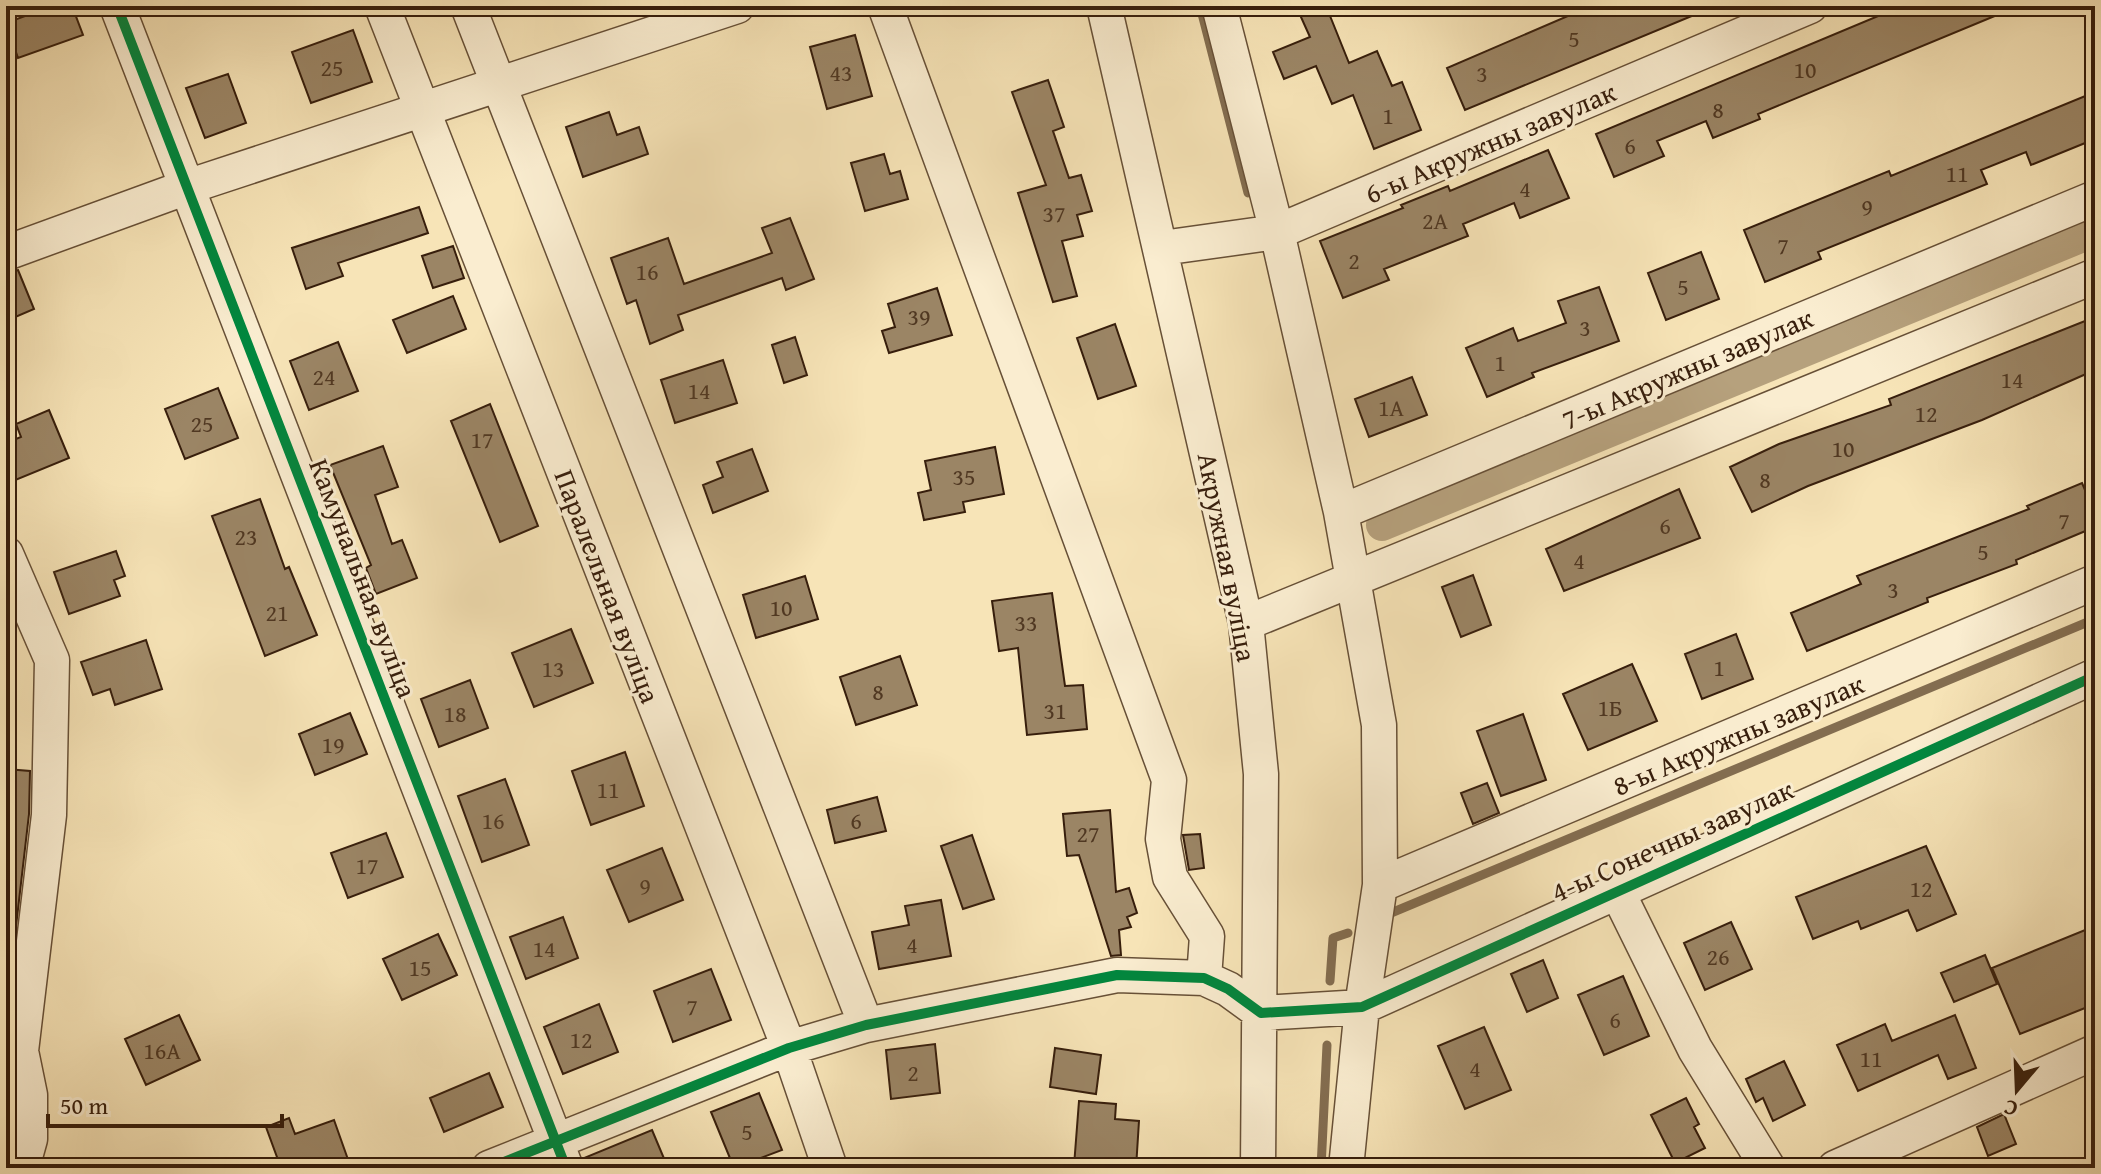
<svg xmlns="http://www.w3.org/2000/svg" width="2101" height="1174" font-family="'Gentium Book Plus',serif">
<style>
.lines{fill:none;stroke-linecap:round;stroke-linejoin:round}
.stream{stroke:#836d50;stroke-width:9}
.canal{stroke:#b6a17d;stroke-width:32}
.building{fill:#9b8565;stroke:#371e0c;stroke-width:2}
.minor-casing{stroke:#675037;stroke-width:37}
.minor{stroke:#faedd0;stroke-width:34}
.cycleway-casing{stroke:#faedd0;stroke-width:15}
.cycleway{stroke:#00873e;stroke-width:10}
.labels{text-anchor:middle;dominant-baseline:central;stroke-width:6;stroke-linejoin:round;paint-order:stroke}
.number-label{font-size:24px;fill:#503822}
.street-label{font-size:28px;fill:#371e0c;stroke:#faedd0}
</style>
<rect width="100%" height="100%" fill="#f7e4b7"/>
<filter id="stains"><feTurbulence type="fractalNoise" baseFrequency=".0025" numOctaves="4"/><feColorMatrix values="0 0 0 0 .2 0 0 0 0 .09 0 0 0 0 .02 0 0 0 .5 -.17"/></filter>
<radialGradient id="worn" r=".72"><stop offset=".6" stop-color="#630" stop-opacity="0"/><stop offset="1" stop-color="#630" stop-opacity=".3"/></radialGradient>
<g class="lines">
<path class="stream" d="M1200,6l48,187
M1391,913l704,-294
M1330,981l3,-43 15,-5
M1321,1168l6,-123"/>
<path class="canal" d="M1382,525l713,-294"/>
</g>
<path class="building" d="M52,6h20l11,29 -65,23 -12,-35z
M1296,6h30l23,57 28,-12 15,35 10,-4 19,48 -47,19 -21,-54 -21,9 -16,-38 -32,13 -11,-27 37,-15z
M1591,6l120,2 -246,102 -18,-42z
M1902,6l112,2 -256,106 2,5 -47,19 -7,-17 -49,20 7,15 -50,21 -18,-43z
M353,30l19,52 -61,21 -19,-51z
M855,35l17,61 -45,13 -17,-62z
M228,74l18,49 -41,15 -19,-50z
M1048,80l16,47 -11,4 16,47 12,-3 11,36 -15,4 6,21 -21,5 15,55 -24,6 -35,-109 28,-8 -34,-93z
M2095,92v47l-64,26 -5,-13 -45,18 6,14 -169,68 3,7 -56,23 -21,-52 145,-59 2,5z
M609,112l8,23 22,-8 9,27 -65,23 -17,-50z
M1548,150l21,48 -49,20 -6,-15 -51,21 5,12 -84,33 5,11 -46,18 -23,-57 83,-33 -2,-3 47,-19 2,5z
M884,154l6,20 10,-3 8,28 -43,12 -14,-48z
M419,207l9,26 -90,30 5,13 -37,13 -14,-41z
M790,218l24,61 -28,11 -4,-12 -104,37 5,15 -33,14 -14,-44 -9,4 -16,-46 57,-20 16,46 88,-31 -10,-25z
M453,246l11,32 -31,10 -11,-32z
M1701,252l18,47 -53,21 -18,-47z
M18,270l16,39 -28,12v-49z
M1599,287l20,54 -87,32 2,4 -47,20 -21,-49 47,-20 5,13 48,-18 -8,-22z
M937,288l15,47 -63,18 -7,-22 13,-4 -7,-23z
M453,296l13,33 -59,24 -14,-33z
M2095,317v53l-113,50 -174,66 -56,26 -22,-45 49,-23 112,-39 -2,-6z
M1115,324l21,62 -38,13 -21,-61z
M795,337l12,38 -23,8 -12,-38z
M338,342l20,49 -49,19 -19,-49z
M723,360l14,43 -62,20 -14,-43z
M1412,377l15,38 -58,22 -14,-38z
M218,388l20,50 -53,21 -20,-50z
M490,404l48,122 -38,16 -49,-121z
M49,410l20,48 -56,23 -7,-17v-21l15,-6 -5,-13z
M383,446l15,41 -23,8 17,49 10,-4 15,38 -41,16 -10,-26 5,-3 -41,-100z
M995,447l9,47 -41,8 2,10 -41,8 -6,-27 13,-3 -6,-29z
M752,449l16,42 -55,22 -10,-28 20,-8 -6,-15z
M2082,483l13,30v14l-79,33 1,4 -90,34 1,4 -121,49 -16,-38 70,-29 -4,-8 172,-67 -2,-3z
M1679,489l21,49 -136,53 -18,-42z
M260,499l25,70 4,-2 28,68 -52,21 -53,-140z
M116,551l9,25 -11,4 6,16 -51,18 -15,-42z
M1473,575l18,50 -30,12 -19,-50z
M805,576l13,43 -62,19 -13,-43z
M1052,593l13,93 18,-1 4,44 -60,6 -9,-87 -19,3 -7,-50z
M571,629l22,54 -59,24 -22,-54z
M1736,634l17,45 -51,20 -17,-45z
M146,640l16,49 -47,16 -5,-16 -17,6 -12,-33z
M900,656l17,49 -61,20 -16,-48z
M1632,664l25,57 -69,29 -25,-56z
M470,680l18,48 -49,19 -18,-48z
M350,713l17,41 -52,21 -16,-41z
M1523,714l23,66 -45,16 -24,-65z
M625,752l19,54 -53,19 -19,-54z
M6,769l24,2 -1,43 -14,121h-9z
M505,779l24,66 -47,17 -24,-66z
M1487,783l12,30 -26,11 -12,-31z
M877,797l9,34 -51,12 -8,-33z
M1110,810l6,82 13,-4 8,25 -10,4 4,10 -12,3 2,25 -10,1 -32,-101 -12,1 -4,-42z
M386,833l17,44 -55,21 -17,-45z
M1200,834l4,34 -15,2 -6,-35z
M972,835l22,64 -31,10 -22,-63z
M1926,846l30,68 -39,17 -9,-21 -47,19 -3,-8 -45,18 -17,-42z
M662,848l21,52 -54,22 -22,-52z
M941,900l10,56 -72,13 -7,-37 37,-7 -4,-19z
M563,917l15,41 -52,21 -16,-42z
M1731,922l21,47 -47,21 -21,-47z
M2095,926v78l-75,30 -28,-66z
M438,934l19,41 -55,25 -19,-41z
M1985,955l12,29 -43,18 -13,-29z
M1543,960l15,38 -31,14 -16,-38z
M711,969l20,51 -58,22 -19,-51z
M1623,976l26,60 -45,19 -26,-60z
M599,1004l19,48 -55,22 -19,-47z
M179,1015l21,45 -54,25 -21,-46z
M1955,1015l21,53 -28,11 -10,-24 -80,36 -21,-46 48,-21 7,17z
M1484,1027l27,63 -46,19 -27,-63z
M935,1044l5,49 -49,6 -5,-49z
M1055,1048l46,7 -5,39 -46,-7z
M1784,1061l21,44 -32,16 -10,-23 -7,4 -10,-23z
M489,1073l14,34 -59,25 -14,-34z
M759,1093l23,57 -48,18 -23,-56z
M1686,1098l13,26 -5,3 11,21 -30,15 -24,-48z
M1079,1101l37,3 -1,15 24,2 -3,47 -62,-2z
M2004,1114l12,30 -28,12 -11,-29z
M289,1118l6,16 39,-14 17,48h-70l-15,-41z
M652,1130l16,38h-82l-2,-10z"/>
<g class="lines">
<g class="minor-casing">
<path id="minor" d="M117,6l449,1162
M382,6l407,1042 41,120
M468,6l398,1019
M885,6l284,774 -6,59 7,38 37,59 -3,42
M1104,6l142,617 15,151 -3,394
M1219,6l58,226 64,280
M1162,248l115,-16 533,-226
M6,253l181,-66 550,-181
M6,554l46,106 -3,155 -28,236 9,44v44l-8,29
M1246,623l849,-347
M1380,885l715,-303
M1617,891l78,158 73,119
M489,1168l300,-120 77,-23 251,-50 87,3 24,11 33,24 101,-6 733,-331
M1346,1168l16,-161 18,-122 -1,-160 -38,-213 754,-314
M1835,1168l260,-116"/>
</g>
<use href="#minor" class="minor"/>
<g class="cycleway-casing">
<path id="cycleway" d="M117,6l449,1162
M489,1168l300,-120 77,-23 251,-50 87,3 24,11 33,24 101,-6 733,-331"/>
</g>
<use href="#cycleway" class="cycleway"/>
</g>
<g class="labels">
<g class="number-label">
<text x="1574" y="38">5</text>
<text x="332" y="67">25</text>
<text x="1805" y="69">10</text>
<text x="841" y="72">43</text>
<text x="1482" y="73">3</text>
<text x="1718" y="109">8</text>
<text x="1388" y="115">1</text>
<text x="1630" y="145">6</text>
<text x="1957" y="173">11</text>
<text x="1525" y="188">4</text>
<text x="1867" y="206">9</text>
<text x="1054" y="213">37</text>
<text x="1435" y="220">2А</text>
<text x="1783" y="245">7</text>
<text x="1354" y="260">2</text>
<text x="647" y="271">16</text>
<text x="1683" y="286">5</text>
<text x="919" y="316">39</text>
<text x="1585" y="327">3</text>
<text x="1500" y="362">1</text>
<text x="324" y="376">24</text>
<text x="2012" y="379">14</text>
<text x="699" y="390">14</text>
<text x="1391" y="407">1А</text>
<text x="1926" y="413">12</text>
<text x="202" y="423">25</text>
<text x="482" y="439">17</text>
<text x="1843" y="448">10</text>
<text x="964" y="476">35</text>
<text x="1765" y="479">8</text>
<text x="2064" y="520">7</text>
<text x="1665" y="525">6</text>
<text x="246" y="536">23</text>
<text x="1983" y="551">5</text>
<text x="1579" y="560">4</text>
<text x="1893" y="589">3</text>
<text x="781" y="607">10</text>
<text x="277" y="612">21</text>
<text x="1026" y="622">33</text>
<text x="1719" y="667">1</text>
<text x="553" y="668">13</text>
<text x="878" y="691">8</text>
<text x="1610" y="707">1Б</text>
<text x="1055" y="710">31</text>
<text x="455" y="713">18</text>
<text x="333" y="744">19</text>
<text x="608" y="789">11</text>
<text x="493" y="820">16</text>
<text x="856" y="820">6</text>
<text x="1088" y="833">27</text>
<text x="367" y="865">17</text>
<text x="645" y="885">9</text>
<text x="1921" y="888">12</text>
<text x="912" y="944">4</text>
<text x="544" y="948">14</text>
<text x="1718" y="956">26</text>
<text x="420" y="967">15</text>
<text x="692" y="1006">7</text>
<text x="1615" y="1019">6</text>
<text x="581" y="1039">12</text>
<text x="162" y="1050">16А</text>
<text x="1871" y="1058">11</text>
<text x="1475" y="1068">4</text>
<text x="913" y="1072">2</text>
<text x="747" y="1131">5</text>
</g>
<g class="street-label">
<text transform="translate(1490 142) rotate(-23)">6-ы Акружны завулак</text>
<text transform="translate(1687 368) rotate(-23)">7-ы Акружны завулак</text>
<text transform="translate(1228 557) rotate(79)">Акружная вуліца</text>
<text transform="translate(364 578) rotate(69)">Камунальная вуліца</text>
<text transform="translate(608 586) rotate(69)">Паралельная вуліца</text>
<text transform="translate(1738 734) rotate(-23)">8-ы Акружны завулак</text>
<text transform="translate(1672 840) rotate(-24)">4-ы Сонечны завулак</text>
</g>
</g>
<rect width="2101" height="1174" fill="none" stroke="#f7e4b7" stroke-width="32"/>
<rect x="8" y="8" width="2085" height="1158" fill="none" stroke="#371e0c" stroke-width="4"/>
<rect x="16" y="16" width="2069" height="1142" fill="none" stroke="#371e0c" stroke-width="2"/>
<g transform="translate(2017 1090) rotate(199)" stroke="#faedd0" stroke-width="6" paint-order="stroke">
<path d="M0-6L14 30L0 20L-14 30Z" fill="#371e0c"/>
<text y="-12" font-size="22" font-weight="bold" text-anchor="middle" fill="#371e0c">С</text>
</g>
<path d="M48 1114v12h234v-12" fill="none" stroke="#371e0c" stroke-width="4"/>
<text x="60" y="1114" font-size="24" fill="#371e0c" stroke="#faedd0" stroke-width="6" paint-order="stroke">50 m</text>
<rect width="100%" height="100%" filter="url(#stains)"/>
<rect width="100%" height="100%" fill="url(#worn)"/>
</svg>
